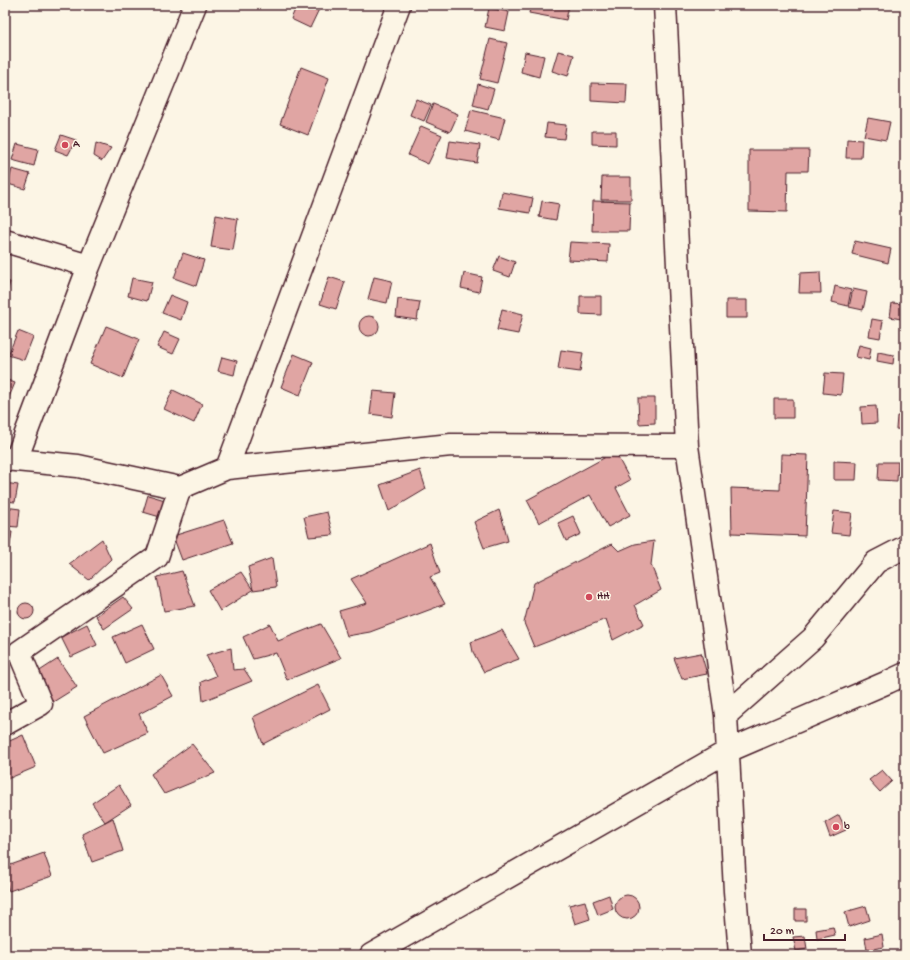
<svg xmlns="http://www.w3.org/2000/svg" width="910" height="960" font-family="'Gochi Hand',sans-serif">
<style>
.building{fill:#e0a5a3;stroke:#4a1f2b}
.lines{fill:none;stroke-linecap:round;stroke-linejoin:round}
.minor-casing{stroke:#4a1f2b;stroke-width:25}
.minor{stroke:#fcf5e5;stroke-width:22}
.poi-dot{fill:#d1495b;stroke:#fcf5e5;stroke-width:1.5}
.labels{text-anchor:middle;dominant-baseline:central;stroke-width:3;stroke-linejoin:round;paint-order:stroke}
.poi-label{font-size:11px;fill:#4a1f2b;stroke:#fcf5e5;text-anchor:start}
</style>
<rect width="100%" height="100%" fill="#fcf5e5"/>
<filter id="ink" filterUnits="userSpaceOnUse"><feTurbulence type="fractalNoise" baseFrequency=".025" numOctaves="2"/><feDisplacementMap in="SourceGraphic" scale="8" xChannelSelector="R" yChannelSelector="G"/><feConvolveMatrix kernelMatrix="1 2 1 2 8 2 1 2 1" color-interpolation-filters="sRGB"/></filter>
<g filter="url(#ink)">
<path class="building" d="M297,5h24l-11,23 -19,-9z
M531,5h38l-3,15 -37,-7z
M489,8l20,4 -4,19 -20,-4z
M490,39l17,4 -10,40 -17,-4z
M558,51l16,4 -6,21 -16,-5z
M525,52l19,4 -5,21 -18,-5z
M301,67l28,11 -21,57 -28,-11z
M591,83l36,1 -1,19 -35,-2z
M478,84l16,5 -6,20 -15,-4z
M416,99l15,6 -7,16 -14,-6z
M433,104l25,10 -8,18 -24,-10z
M471,110l34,8 -6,22 -34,-9z
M868,118l22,4 -4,18 -22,-4z
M547,123l19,2 -2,14 -19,-2z
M421,126l21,9 -14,29 -20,-9z
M592,131h24v14l-24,-1z
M61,135l15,5 -8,15 -13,-5z
M847,139l15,1 -1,18h-15z
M450,141l30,4 -3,18 -30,-5z
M96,143l15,5 -9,13 -8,-5z
M17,144l21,5 -4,17 -22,-6z
M749,150h60l-1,21h-20l-1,41 -38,-1z
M12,169l18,5 -5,15 -17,-5z
M602,177h29v23h-30z
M502,192l31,6 -3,15 -31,-5z
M542,201l17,3 -3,16 -17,-3z
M593,201l37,1 -1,29h-37z
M216,215l22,4 -5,31 -22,-3z
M855,241l36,8 -3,14 -36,-9z
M570,242l39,2 -1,18 -40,-2z
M183,253l21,7 -8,26 -22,-8z
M499,256l16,6 -5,15 -17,-6z
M820,272l1,21h-22l1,-20z
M464,273l18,4 -3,15 -18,-4z
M329,277l16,5 -9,27 -16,-5z
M374,277l18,4 -5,22 -19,-4z
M132,278l20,4 -5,19 -19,-5z
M5,281l5,1 -4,15h-1z
M835,286l16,4 -3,16 -16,-4z
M853,289l14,3 -4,18 -14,-3z
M170,295l17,7 -6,18 -19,-7z
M580,296h21v19l-21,-1z
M398,299l22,3 -3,18 -21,-3z
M726,300h21v18h-21z
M892,303l11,1 -2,15 -11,-2z
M502,309l21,5 -5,20 -21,-4z
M359 326a10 10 0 1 1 20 0a10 10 0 1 1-20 0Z
M872,319l11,2 -3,17 -11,-2z
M106,326l33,13 -16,39 -33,-14z
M18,331l15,6 -9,23 -16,-5z
M164,332l16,7 -7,15 -16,-7z
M859,345l12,3 -2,12 -13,-3z
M561,350l22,3 -3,19 -22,-3z
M878,352l16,3 -1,9 -16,-3z
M294,354l19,8 -13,33 -19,-8z
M222,357l15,4 -3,14 -16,-4z
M825,373l18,1 -2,21 -18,-2z
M5,379l10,4 -8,19 -2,-1z
M173,390l29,14 -8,19 -30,-14z
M373,391l22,2 -3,24 -22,-3z
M638,398h17v25l-16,1z
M774,399h19v19h-19z
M876,406l1,17 -15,1 -1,-17z
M897,416h8v14l-9,-1z
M615,452l15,28 -14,8 14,27 -22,12 -18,-32 -51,28 -12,-23z
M781,454l27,1 -3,81 -73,-3 -1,-45 49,2z
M834,461l23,1 -1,18h-22z
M879,462h19l-1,19 -19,-1z
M420,470l6,19 -37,22 -9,-26z
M5,483l13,2 -3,17 -10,-1z
M148,495l17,5 -5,17 -17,-5z
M5,507l15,2 -2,18 -13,-1z
M499,510l5,15 4,16 -24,7 -10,-26z
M834,511l18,2 -3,22 -18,-2z
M327,512l6,23 -24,2 -5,-20z
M573,516l8,18 -15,7 -8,-18z
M224,520l9,23 -51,17 -9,-24z
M5,532h7l-3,20 -4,-1z
M102,539l9,20 -22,21 -20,-16z
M654,541l-3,24 10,25 -26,15 9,19 -31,16 -7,-21 -72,28 -10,-24 10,-40 78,-39 7,7 16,-7z
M430,543l10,30 -10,4 15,27 -75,28 -23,4 -8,-25 28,-8 -16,-24z
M272,558l4,29 -23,3 -5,-23z
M182,571l13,35 -31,5 -7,-34z
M241,572l12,18 -33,21 -12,-21z
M123,597l10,12 -29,20 -8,-13z
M18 611a8 8 0 1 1 16 0a8 8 0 1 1-16 0Z
M87,624l10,21 -26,12 -10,-20z
M142,624l12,25 -29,14 -12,-26z
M270,624l8,17 43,-17 20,34 -54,22 -11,-27 -23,6 -10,-22z
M502,630l17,29 -35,13 -11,-20 -2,-10z
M231,648l2,22 11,-1 8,12 -49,20 -2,-19 15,-6 -10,-21z
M701,653l6,21 -25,5 -8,-21z
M58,659l19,28 -24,15 -18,-28z
M161,675l12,21 -34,18 9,19 -45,20 -19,-37z
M318,685l12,24 -67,35 -10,-27z
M23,735l13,32 -31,13v-37z
M192,744l23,29 -51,21 -13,-20z
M882,770l10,11 -12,11 -11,-12z
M119,785l12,20 -26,17 -13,-19z
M839,815l7,15 -16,7 -5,-14z
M113,818l10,33 -31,11 -10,-28z
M44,853l8,23 -43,15 -4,-12v-12z
M609,895l4,14 -15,6 -5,-14z
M615 907a12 12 0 1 1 24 0a12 12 0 1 1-24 0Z
M585,901l5,18 -15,5 -6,-19z
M866,906l4,14 -21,7 -4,-15z
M795,909h11v12h-11z
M833,927l2,8 -18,4 -1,-9z
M882,934l2,13 -17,3 -2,-12z
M805,936l2,13 -11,2 -3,-14z"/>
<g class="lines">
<g class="minor-casing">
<path id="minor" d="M665,5l22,441 39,269 9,176 5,64
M5,241l84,25
M5,459l73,7 102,22 47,-20 172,-463
M16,460l73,-194 106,-261
M227,468l224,-23 236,1
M726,715l87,-77 63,-76 29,-15
M5,724l36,-20 -22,-52 138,-95 23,-69
M371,955l357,-204 160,-69 17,-8"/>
</g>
<use href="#minor" class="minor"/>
</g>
</g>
<g class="poi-dot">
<circle cx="65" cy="145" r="4"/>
<circle cx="589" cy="597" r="4"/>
<circle cx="836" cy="827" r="4"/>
</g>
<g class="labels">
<g class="poi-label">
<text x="73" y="145">A</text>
<text x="597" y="597">HH</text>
<text x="844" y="827">b</text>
</g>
</g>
<rect width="910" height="960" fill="none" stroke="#fcf5e5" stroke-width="20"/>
<rect x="10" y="10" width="890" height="940" fill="none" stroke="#4a1f2b" stroke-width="1.5" filter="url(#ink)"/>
<path d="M764 934v6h81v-6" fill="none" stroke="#4a1f2b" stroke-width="2"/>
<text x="770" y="934" font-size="12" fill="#4a1f2b" stroke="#fcf5e5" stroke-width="3" paint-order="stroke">20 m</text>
</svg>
